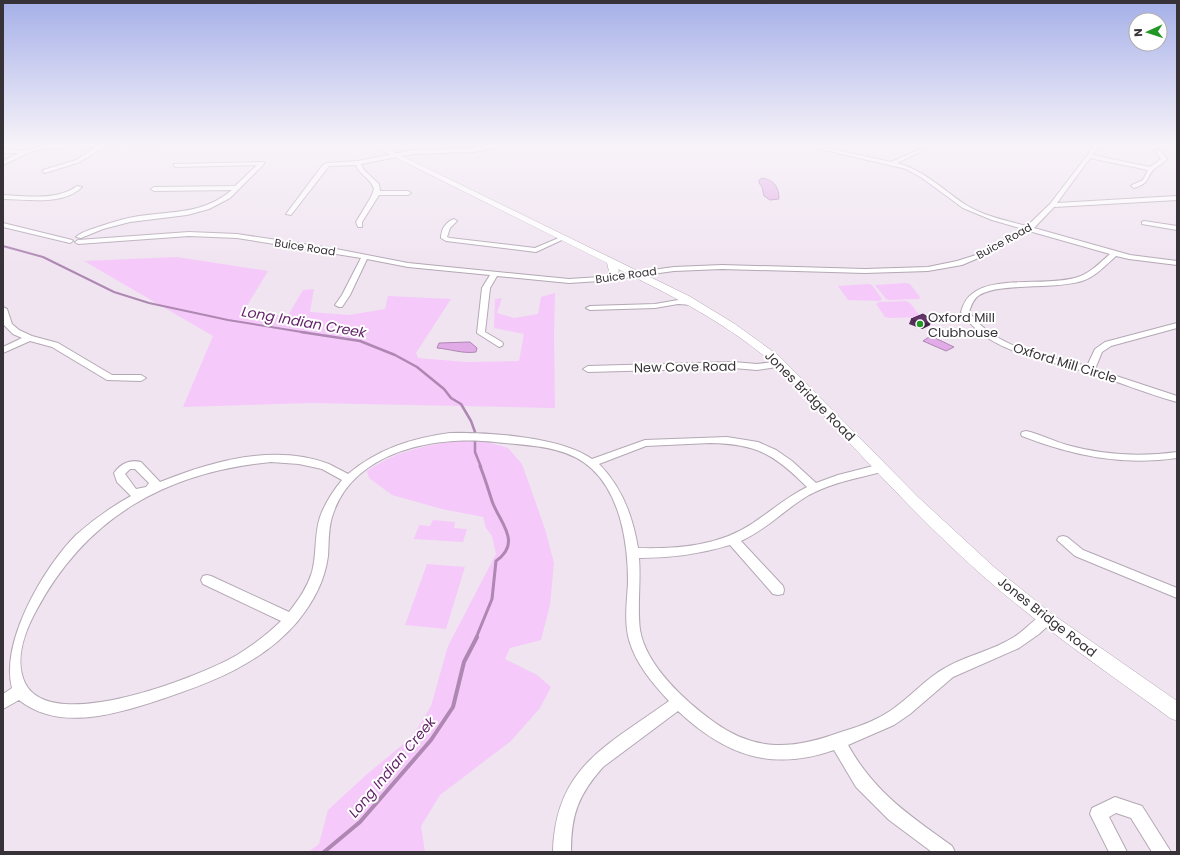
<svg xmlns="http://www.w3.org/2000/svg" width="1180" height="855" font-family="Poppins,sans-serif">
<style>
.green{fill:#f5c9f9}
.water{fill:#e1abe7;stroke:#ae87b2}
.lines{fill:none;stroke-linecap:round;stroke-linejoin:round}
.stream-far3{stroke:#ae87b2;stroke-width:2}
.stream-far2{stroke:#ae87b2;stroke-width:2.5}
.stream-far1{stroke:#ae87b2;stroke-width:3}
.stream{stroke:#ae87b2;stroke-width:4}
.minor-casing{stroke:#b3a8b4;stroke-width:2}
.major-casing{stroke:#b3a8b4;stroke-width:1}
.minor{fill:#fff;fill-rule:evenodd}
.major{fill:#fff;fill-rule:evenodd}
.wall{fill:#552d59}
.shaded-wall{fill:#452449}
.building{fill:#633468;stroke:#452449}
.poi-dot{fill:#229726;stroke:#fff;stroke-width:1.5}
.labels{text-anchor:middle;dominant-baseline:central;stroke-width:4;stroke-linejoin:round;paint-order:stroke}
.far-street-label{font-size:11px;fill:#373237;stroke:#fff}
.poi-label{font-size:13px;fill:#373237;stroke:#fff;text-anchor:start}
.street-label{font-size:13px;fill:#373237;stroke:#fff}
.water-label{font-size:14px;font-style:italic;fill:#63246a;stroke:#fff}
</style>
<rect width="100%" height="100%" fill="#f0e4f1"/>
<path class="green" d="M177,257l91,14 -23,38 42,8 16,-27 11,-1 -4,23 39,3 36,-6 3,-13 63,3 -35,54 2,5 48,4 53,-1 5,-27 -30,-6 1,-29 7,-1 -5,15 17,5 24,-4 3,-17 14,-4 -1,43 1,72 -243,-5 -129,4 30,-71 -129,-75z
M906,283l4,1 10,13 -1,2 -29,1 -4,-1 -11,-14z
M868,284l4,1 10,14 -2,2 -32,-1 -10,-14z
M906,301l4,2 11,14 -31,1 -5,-1 -9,-13 3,-2z
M463,440l28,3 17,5 14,16 23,65 9,34 -4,42 -9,35 -31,8 -5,11 32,16 14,12 -11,21 -29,33 -71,54 -19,31 4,26h-117l11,-8 9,-34 38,-35 46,-38 19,-31 17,-60 48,-92 -4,-18 -6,-8 -3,-11 -41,-8 -50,-14 -23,-17 -2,-7c31,-21 60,-26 96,-31z
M433,520l22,2 -1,6 13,1 -4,13 -49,-3 5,-14 11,1z
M427,564l38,3 -19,62 -41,-4z"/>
<path class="water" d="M762,178c13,2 17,10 17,21l-9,1 -6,-4 -2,-9 -3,-4v-3z
M932,335l2,1 -1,1 21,10 -8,4 -23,-10z
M470,342l7,6 -1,4c-13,2 -26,-3 -39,-4l2,-5z"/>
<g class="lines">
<path class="stream-far3" d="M3,246l40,11 71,35 35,11 79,17 80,13"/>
<path class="stream-far2" d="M301,332l59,9 35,14 22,12 27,22 7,9 10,6 10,17 4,11v20l6,15"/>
<path class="stream-far1" d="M476,638l16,-39 4,-38c27,-19 3,-39 -4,-60 -4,-12 -7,-23 -12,-35"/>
<path class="stream" d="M324,852l36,-30 71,-82 22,-33 11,-45 13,-25"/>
<g class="minor-casing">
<path id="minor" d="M50,144h144l-3,2 -87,1 -24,15 -35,11 -2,-1v-2l33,-10 20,-13 -46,1 -18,3 -29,14v-4l16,-8h-16v-4l21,2z
M496,144h19l-42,8 -60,2 -52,10 3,6 15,14 1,7h28l3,2 -3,2h-29l-17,27v5h-4l-2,-5 15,-25 3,-8c-3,-11 -15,-14 -18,-24l-27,1 -38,49 -5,-1 36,-48 4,-3 32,-2 55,-11 60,-2z
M803,144h6l82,18 41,-18h5l-40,19c27,7 46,27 69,42 18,11 41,16 61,21l23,-22 46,-60h5l-9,11 58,12 11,-8 -6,-8 5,-1 7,9c-4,5 -8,6 -13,10 -9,9 -2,13 -20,19l-3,-2 1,-1 11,-5 5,-10 -58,-12 -33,45 120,-7v4l-123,7 -20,21 96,27 47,6v4l-48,-6 -13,-3c-10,9 -21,21 -34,25 -28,9 -84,1 -104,15 -5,4 -7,10 -9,16 27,37 77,44 118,54l8,-17 10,-7 72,-19v5l-66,18 -9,6 -7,17 82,27v6c-30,-8 -60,-21 -90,-30 -45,-14 -97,-18 -126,-60 2,-7 5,-14 11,-18 22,-19 77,-7 106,-17 12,-4 22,-14 32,-23l-81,-23 -46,25 -21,9 -34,6 -63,2 -143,-4 -48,2 -74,10 -31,2 -72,-7 -7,12 -5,44 17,10 1,2 -1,2 -3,1 -22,-14 5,-45 8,-13 -82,-8 -41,-8 -17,36 -8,12h-3l-4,-2 7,-10 19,-37 -124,-20 -48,-2 -111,8 -3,-2 3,-2 111,-8 48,2 99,15 72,14 161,16 31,-2 74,-10 48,-2 143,4 63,-2 29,-6 22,-7 44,-25 -31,-9 -29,-12 -41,-30 -16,-9 -103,-24z
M264,162v2l-34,34 -21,11 -22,6 -57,7 -27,7 -22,9 -5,-1c6,-6 17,-8 25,-11 12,-4 25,-8 38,-10 35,-5 64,-2 93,-26l-78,1 -3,-2 3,-2 81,-1 22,-21 -81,2 -2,-1v-2z
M77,186l5,1c-19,19 -55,12 -79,12v-4c24,1 54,6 74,-9z
M454,219l3,2 -7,7 -3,9 3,1 85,10 26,-11 5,1 -30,14 -90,-11 -5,-3c0,-9 5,-16 13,-19z
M1144,221l33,5v4l-35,-6v-2z
M3,223l69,17 1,1 -3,2 -67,-16z
M678,300l15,1 4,2 -4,2 -15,-1 -23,4 -65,2 -4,-2 4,-2 65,-2z
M3,307l4,2 5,15 7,6 13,6 26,7 54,32h29l5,3 -5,3 -34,-1 -55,-33 -22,-6 -27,12v-6l19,-9 -9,-4 -9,-9z
M781,361l3,1 1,2 -1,2 -27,4 -24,-2 -145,4 -5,-3 5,-3 145,-4 24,2z
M1026,431c14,3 27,10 41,14 36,10 73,12 110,7v6c-54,8 -104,-2 -155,-22l-1,-2 1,-2z
M450,433c38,-1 112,4 142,26l53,-19 82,-3 31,5 18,8 16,11 24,22 22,-8 43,-11 4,1 1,3 -1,3c-26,7 -52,11 -76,24 -24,14 -43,35 -68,46l42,45 1,4 -1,4 -5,1 -5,-1 -43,-49c-30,9 -59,13 -91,13 2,24 -2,48 1,72 6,36 46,72 74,92 43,31 80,27 127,10 17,-5 34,-11 49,-21 20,-13 35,-32 55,-43 22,-13 47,-17 69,-31 10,-6 19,-17 28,-22 3,-2 5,-1 9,0l2,4 -2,4 -12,11 -20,14 -66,29 -43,37 -16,11 -46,20c26,47 61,70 104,101l3,6h-23l-43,-32 -33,-33 -22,-37c-63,22 -109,5 -156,-39l-75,56c-25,28 -32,48 -32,85h-18c2,-85 55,-107 116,-151 -17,-18 -33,-37 -40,-61 -5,-19 -2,-38 -1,-58 0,-38 -7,-86 -36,-113 -25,-24 -64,-23 -97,-27 -60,-7 -143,9 -163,75 -4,13 -3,27 -4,39 -3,24 -15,47 -31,66 -36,42 -87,61 -138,78 -43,14 -100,32 -140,0l-16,9v-15l9,-6c-12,-46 32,-121 64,-153 17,-15 35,-28 55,-39l-14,-14 -3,-9c6,-9 16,-14 27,-11l19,20c52,-21 115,-39 169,-18 6,3 13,7 19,10 30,-25 64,-36 102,-41zM710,443c47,1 64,11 97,44 -20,10 -36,24 -54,36 -34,23 -75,26 -115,25 -5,-31 -16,-61 -39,-84l47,-18zM271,462l28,2 23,5 20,11c-9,11 -17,23 -22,37 -6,18 -3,37 -8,55 -5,16 -13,27 -23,40l-78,-36 -4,-1 -4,1 -2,4 2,4 78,37c-13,13 -28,24 -44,34 -36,21 -186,81 -212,28 -11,-23 0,-52 11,-72 50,-94 130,-139 235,-149zM130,469h5l14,14 -3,4 -10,2 -11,-15z
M1063,536l4,1 16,13 94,38v10l-102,-42 -18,-16 2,-3z
M1115,797l27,9 29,46h-19l-21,-34 -15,-5 -7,4 18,35h-18l-19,-38 2,-6z"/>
</g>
<g class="major-casing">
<path id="major" d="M369,144h8l312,152 46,28 44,32 139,141 76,70 58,47 125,87v20l-7,-3c-63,-46 -128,-90 -187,-142 -69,-61 -130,-130 -192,-196 -51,-50 -110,-80 -173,-111l1,2 -6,8h-6l-2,-2 4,-6 -2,-8z"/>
</g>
<use href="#minor" class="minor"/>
<use href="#major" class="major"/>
</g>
<path class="wall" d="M911,319l19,6 -8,4 -13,-5z"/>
<path class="shaded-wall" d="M932,320l-2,5 -8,4 1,-5z"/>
<path class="building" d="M923,314l9,6 -9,4 -12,-5z"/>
<linearGradient id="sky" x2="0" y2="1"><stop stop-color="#a5b0e8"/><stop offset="0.55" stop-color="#f8f3f9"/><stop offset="1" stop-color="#f8f3f9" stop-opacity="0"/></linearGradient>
<rect width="1180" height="263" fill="url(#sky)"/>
<circle class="poi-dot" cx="920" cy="324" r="4"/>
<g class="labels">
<g class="far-street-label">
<text transform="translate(1004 241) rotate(-29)">Buice Road</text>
<text transform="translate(305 247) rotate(9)">Buice Road</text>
<text transform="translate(626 275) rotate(-8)">Buice Road</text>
</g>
<g class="poi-label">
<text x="928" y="317">Oxford Mill<tspan x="928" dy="15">Clubhouse</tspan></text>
</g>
<g class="street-label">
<text transform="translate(1065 363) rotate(17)">Oxford Mill Circle</text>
<text transform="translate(685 367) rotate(-1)">New Cove Road</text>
<text transform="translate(810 396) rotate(45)">Jones Bridge Road</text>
<text transform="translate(1047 617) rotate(38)">Jones Bridge Road</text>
</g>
<g class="water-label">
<text transform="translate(304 322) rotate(10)">Long Indian Creek</text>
<text transform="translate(392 767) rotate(-50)">Long Indian Creek</text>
</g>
</g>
<rect width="1180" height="855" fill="none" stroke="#373237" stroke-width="8"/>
<g transform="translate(1148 32) rotate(267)"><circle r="19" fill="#ffffff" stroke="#afadaf"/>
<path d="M0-3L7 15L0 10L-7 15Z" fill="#229726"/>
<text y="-6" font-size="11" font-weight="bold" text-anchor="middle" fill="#373237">N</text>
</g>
</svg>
